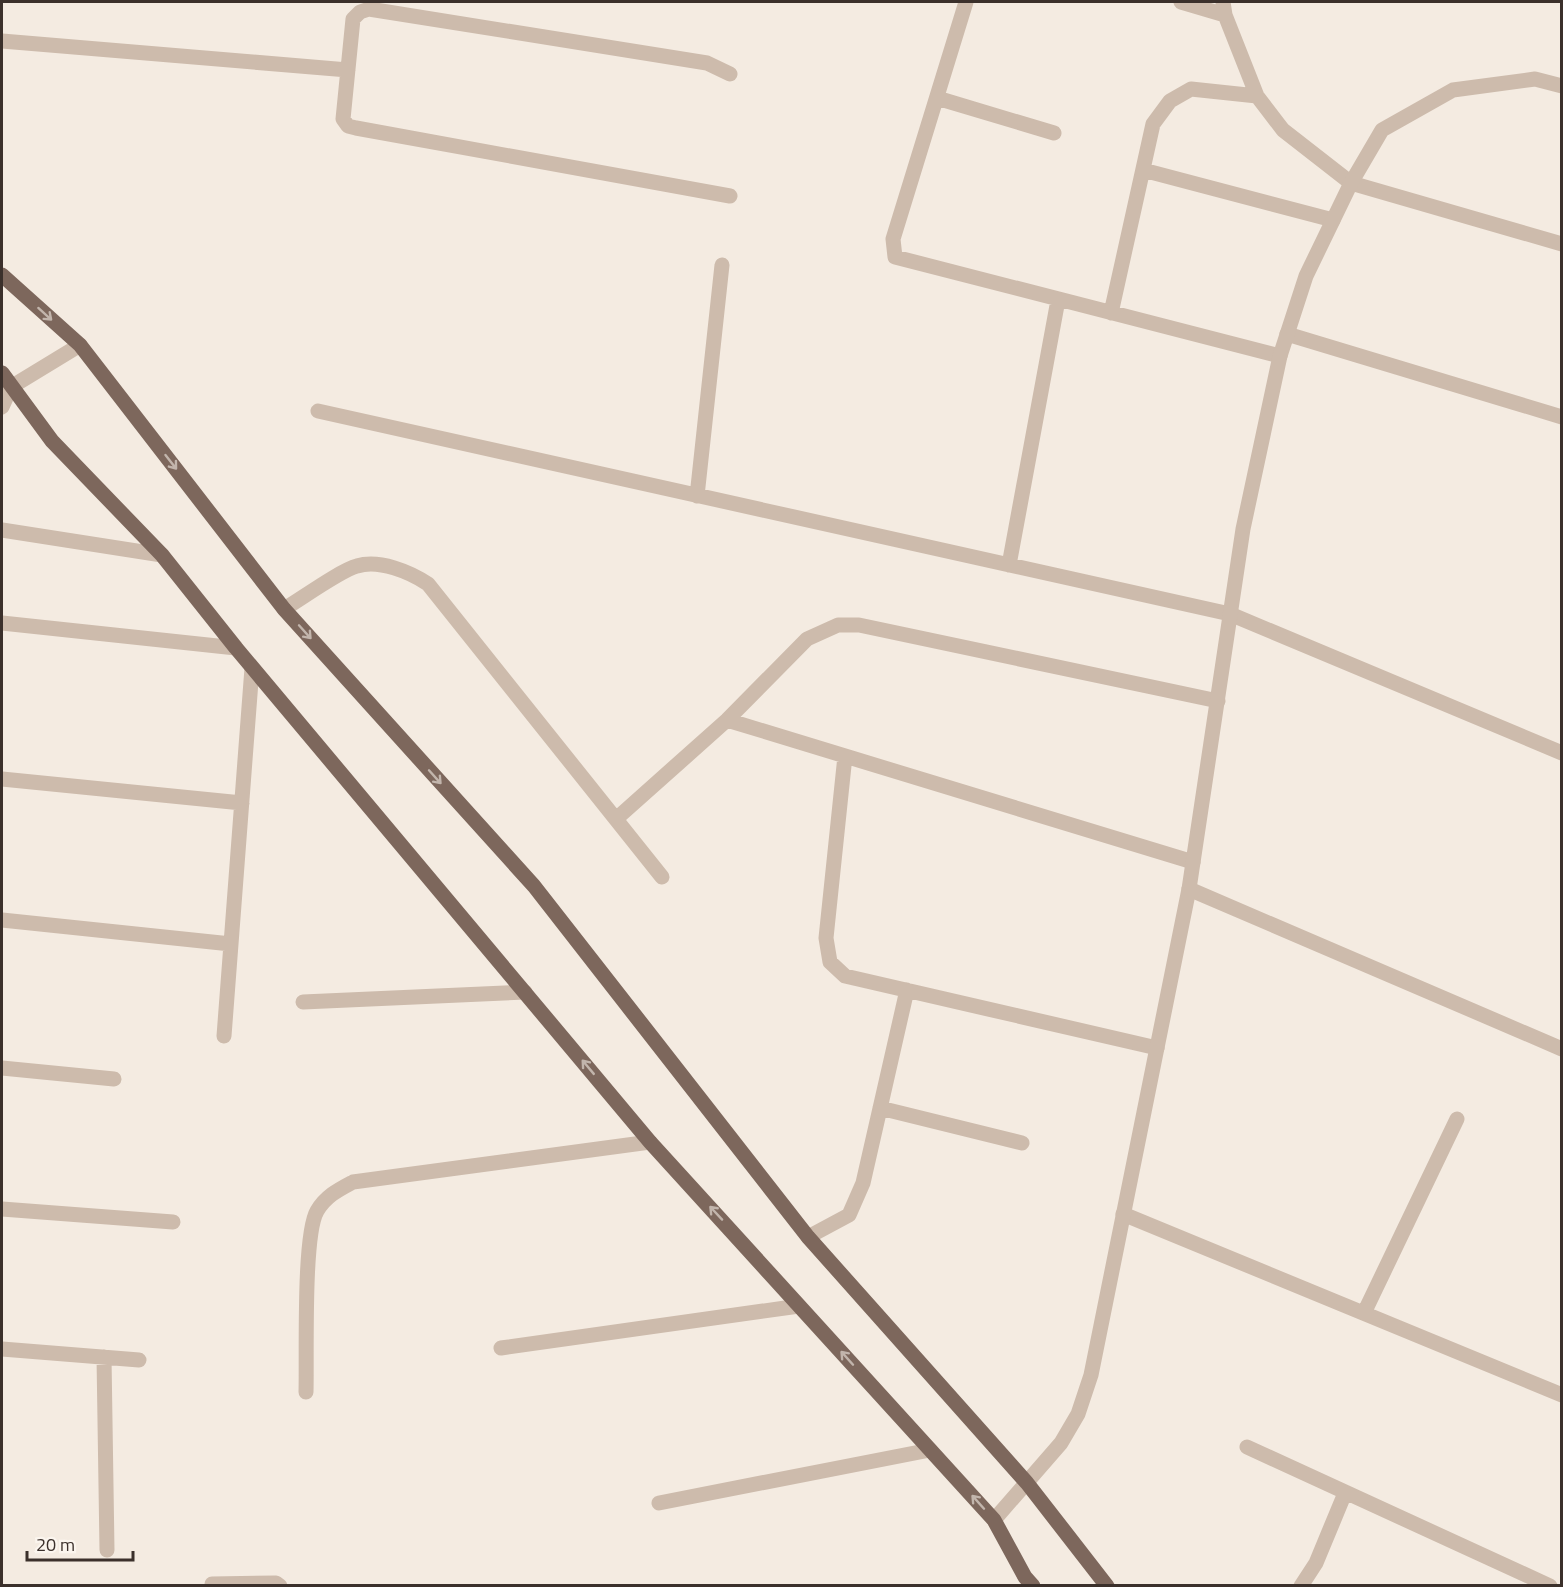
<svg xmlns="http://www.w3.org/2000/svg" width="1563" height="1587" font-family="'Titillium Web',sans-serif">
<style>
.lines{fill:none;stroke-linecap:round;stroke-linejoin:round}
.service{stroke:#cdbbac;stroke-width:15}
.minor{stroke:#cdbbac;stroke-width:15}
.tertiary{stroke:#cdbbac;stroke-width:15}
.primary{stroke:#7d675c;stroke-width:15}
.oneway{stroke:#c2b5ac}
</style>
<rect width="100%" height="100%" fill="#f4ebe1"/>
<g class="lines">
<path class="service" d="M303,1002l222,-10
M501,1348l298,-42
M306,1392c1,-35 -3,-157 11,-181 9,-15 21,-21 36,-29l297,-40"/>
<path class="minor" d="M966,2l-73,237 2,18 385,99
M1181,2l44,13
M1223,2l2,13 32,81 26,34 68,53 211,61
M2,41l346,29
M937,98l117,35
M1143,170l190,50
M730,196l-374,-68 -8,-2 -5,-7 10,-100 7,-7 9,-3 338,54 23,11
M1111,313l42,-189 17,-23 21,-12 66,7
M1287,334l275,83
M2,407l9,-20 69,-42
M318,411l912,203 332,139
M697,496l25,-231
M2,530l160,25
M1009,565l49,-265
M284,609c17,-10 57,-39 73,-43 22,-7 53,6 71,18l234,293
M2,623l234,25
M727,720l466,142
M845,756l-19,182 4,24 15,14 312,72
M2,779l240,24
M616,819l111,-99 80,-81 31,-14h21l359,76
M1189,889l373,160
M2,920l229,24
M224,1036l28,-368
M2,1068l112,11
M880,1108l142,35
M2,1209l171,13
M1123,1214l439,181
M808,1237l41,-22 14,-32 44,-193
M1364,1313l93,-194
M2,1349l137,11
M104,1357l3,193
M1247,1447l303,139
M659,1503l271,-53
M212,1584l64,-1 4,3
M1301,1586l15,-23 29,-70"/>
<path class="tertiary" d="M994,1520l67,-77 17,-29 13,-39 98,-486 54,-360 37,-173 26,-80 45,-93 31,-53 71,-40 82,-11 27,7"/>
<path class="primary" d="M2,275l78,70 204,264 250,277 274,351 219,246 80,103
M2,373l50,68 110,114 74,93 414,494 344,378 31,57 8,9"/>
</g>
<defs><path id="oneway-shaft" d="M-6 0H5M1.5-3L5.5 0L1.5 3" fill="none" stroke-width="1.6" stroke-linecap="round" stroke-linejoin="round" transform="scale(1.5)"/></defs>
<g class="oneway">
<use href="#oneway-shaft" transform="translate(45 314) rotate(42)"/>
<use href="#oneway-shaft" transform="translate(171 462) rotate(52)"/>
<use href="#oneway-shaft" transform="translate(305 632) rotate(48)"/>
<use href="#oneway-shaft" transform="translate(435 777) rotate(48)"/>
<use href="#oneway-shaft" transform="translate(588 1067) rotate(-130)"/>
<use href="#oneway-shaft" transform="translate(716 1213) rotate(-133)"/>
<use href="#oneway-shaft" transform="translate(847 1358) rotate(-132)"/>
<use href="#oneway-shaft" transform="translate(978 1502) rotate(-132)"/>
</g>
<rect width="1563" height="1587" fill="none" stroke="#3b302b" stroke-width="6"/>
<path d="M27 1551v9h106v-9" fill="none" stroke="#3b302b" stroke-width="3"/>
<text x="36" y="1551" font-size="18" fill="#3b302b" stroke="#fbf5ee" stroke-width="4.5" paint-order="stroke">20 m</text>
</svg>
